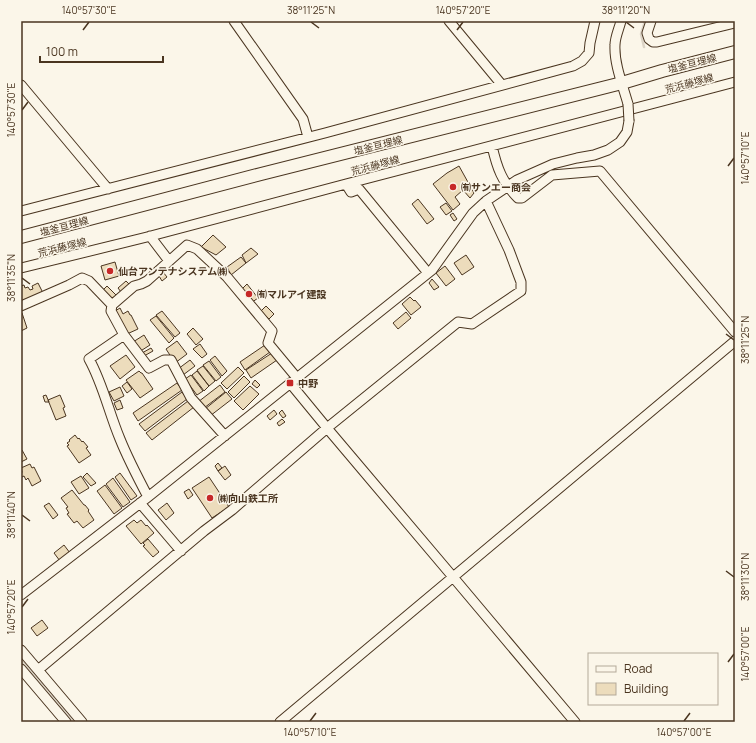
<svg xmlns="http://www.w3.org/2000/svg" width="756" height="743" font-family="Manrope,'Noto Sans JP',sans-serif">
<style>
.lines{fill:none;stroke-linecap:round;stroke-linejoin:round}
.stream{stroke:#dcd4c6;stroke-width:2.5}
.building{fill:#ecdcbc;stroke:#4a3520}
.minor-casing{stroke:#4a3520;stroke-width:11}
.major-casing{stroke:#4a3520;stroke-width:14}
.minor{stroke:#fbf6e9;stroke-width:9}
.major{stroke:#fbf6e9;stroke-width:12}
.minor-bridge-casing{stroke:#4a3520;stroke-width:11;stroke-linecap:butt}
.minor-bridge{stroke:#fbf6e9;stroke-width:9}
.ticks{fill:none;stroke:#4a3520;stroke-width:1.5}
.poi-dot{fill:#c62828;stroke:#fbf6e9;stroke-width:1.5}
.labels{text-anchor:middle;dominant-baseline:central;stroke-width:3;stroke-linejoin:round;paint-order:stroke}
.street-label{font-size:10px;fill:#4a3520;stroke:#fbf6e9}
.poi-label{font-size:10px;font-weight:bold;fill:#4a3520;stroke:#fbf6e9;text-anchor:start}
.neatline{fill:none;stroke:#4a3520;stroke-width:1.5}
.ticks-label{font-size:10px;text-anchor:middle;fill:#4a3520}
</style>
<rect width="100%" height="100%" fill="#fbf6e9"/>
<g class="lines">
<path class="stream" d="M644,47l-3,-13 4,-13
M21,660l52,62"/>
</g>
<path class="building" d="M459,166l15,27 -4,5 -7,-8 -8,7 5,7 -7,6 -20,-26 14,-11z
M418,199l16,20 -7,5 -15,-20z
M446,203l6,8 -6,4 -6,-8z
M453,213l4,6 -3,2 -4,-6z
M213,235l13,12 -10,8 -15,-8z
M251,248l7,6 -12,9 -4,-8z
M466,255l8,12 -12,8 -8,-12z
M241,257l5,6 -15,12 -4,-8z
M115,262l4,14 -14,4 -4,-14z
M445,266l10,13 -9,7 -10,-13z
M163,272l4,5 -5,4 -3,-5z
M432,279l7,8 -5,3 -5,-7z
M126,281l4,4 -9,7 -3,-4z
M38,283l5,10 -22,10v-17l3,-1 1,3 3,-1 2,3 3,-1 -1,-3z
M247,284l11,14 -7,5 -10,-13z
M107,286l10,10 -5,5 -9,-11z
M410,297l4,4 1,-1 6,7 -10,8 -9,-11z
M266,306l8,8 -5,5 -8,-8z
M120,308l3,6 5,-3 2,4h1l7,14 -11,5 -12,-23z
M162,311l18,22 -5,4 -19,-22z
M406,312l5,6 -13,11 -5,-6z
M22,313l5,15 -6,3v-17z
M156,316l18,22 -5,5 -19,-23z
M193,328l10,11 -7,6 -9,-11z
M144,335l6,10 -11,7 -6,-10z
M177,341l10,13 -12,9 -9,-14z
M200,344l7,10 -5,4 -9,-9z
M265,345l5,7 -25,18 -5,-8z
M151,348l2,3 -9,5 -2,-3z
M272,353l5,7 -26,18 -5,-8z
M126,355l9,12 -15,12 -10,-13z
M215,356l12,15 -5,5 -12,-16z
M190,360l5,6 -12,9 -5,-6z
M209,361l12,16 -5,4 -13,-16z
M203,366l12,15 -6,5 -12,-16z
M238,367l6,6 -17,16 -6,-6z
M139,371l2,2h1l11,16 -13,9 -14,-18z
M197,371l12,15 -5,5 -12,-16z
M191,375l12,16 -6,4 -12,-16z
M244,376l6,6 -16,16 -6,-6z
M255,380l5,5 -3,3 -5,-4z
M127,382l5,7 -5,4 -5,-7z
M177,383l5,7 -44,31 -5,-8z
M220,385l5,7 -21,16 -6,-6z
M250,386l9,8 -16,16 -9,-9z
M120,387l4,9 -10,5 -5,-9z
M182,392l5,7 -42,32 -6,-7z
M226,392l6,7 -22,17 -5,-7z
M46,395l3,7h-4l-2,-6z
M60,395l5,12 -2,1 3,8 -10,4 -8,-20z
M120,400l3,8 -6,2 -3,-7z
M188,401l6,6 -42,33 -6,-7z
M274,410l3,4 -7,6 -3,-4z
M282,410l4,6 -3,2 -4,-5z
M282,419l3,3 -6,4 -2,-3z
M75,435l3,4 1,-1 3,4 1,-1 5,6 -2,1 5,7 -12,8 -12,-17 2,-1 -2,-2 3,-2 -1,-1z
M21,450h1l5,9 -6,3z
M218,463l4,5 -4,3 -3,-5z
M30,464l2,4 2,-1 7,14 -9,5 -4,-8 -2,2 -2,-4 -2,1 -1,-3 1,-2 -1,-4z
M225,466l6,9 -6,5 -7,-9z
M87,473l9,10 -5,3 -8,-9z
M120,473l17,23 -6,4 -16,-23z
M81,476l8,12 -10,6 -8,-12z
M209,477l20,30 -17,11 -20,-30z
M113,478l17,24 -7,5 -17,-23z
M105,485l17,23 -8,6 -17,-23z
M189,489l4,6 -5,4 -4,-7z
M72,490l12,15h1l4,5 -1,1 6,9 -11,8 -6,-7 -3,2 -7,-9 2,-1 -3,-5 2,-1 -7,-9z
M49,503l9,12 -5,4 -9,-13z
M167,503l7,10 -8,7 -8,-10z
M134,520l3,3 4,-3 5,6 1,-1 7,8 -13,11 -15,-18z
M148,539l11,13 -6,5 -10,-11 2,-1 -2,-2z
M64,545l6,8 -10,8 -6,-8z
M42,620l6,8 -11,8 -6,-8z"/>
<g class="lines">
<g class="minor-casing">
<path id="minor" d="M234,21l69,98 5,18
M449,21l53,64
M621,21c-2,8 -6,16 -6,24 -1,19 8,41 13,59
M651,21l-4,12 2,6 4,3h4l78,-19
M21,85l87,104
M492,146c5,22 10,36 26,52h4l30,-23 48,-4 135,161
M346,184l5,8 8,-3 69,84
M21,211l304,-78 248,-67 9,-5 7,-8 1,-10 5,-22
M150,236l19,25
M21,268l126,-31 199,-53 389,-102
M21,306l48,-21 13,-7 7,3 23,24
M124,335l-35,24c14,25 20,54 31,80 8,20 18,39 28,58
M290,383l37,45 126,149 122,145
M225,436l-34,-38 -20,-38h-7l-15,8 -25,-33 -13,-24 1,-6 22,-19 7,-2 6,-3 40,-36 10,4 30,28 45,54 -4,12 29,35
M140,503l41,48
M21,595l127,-98 284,-227 41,-57 13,-12 31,-21 36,-16 24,-6 17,-3 14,-5 12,-8 7,-10 2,-11
M21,650l17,20 166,-139 28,-21 95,-82 131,-106 14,2 49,-33v-9l-12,-32 -23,-49
M21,669l45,53
M38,670l44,52
M280,722l455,-381"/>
</g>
<g class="major-casing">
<path id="major" d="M21,237l240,-63 361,-91 40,-12 73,-19"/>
</g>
<use href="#minor" class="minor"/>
<use href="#major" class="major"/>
<g class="minor-bridge-casing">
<path id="minor-bridge" d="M628,104l1,17"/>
</g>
<use href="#minor-bridge" class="minor-bridge"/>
</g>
<path class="ticks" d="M311,22l8,6M626,22l8,6M83,30l6,-8M457,30l6,-8M22,110l6,-8M728,166l6,-8M22,278l8,6M726,334l8,6M22,515l8,6M726,571l8,6M22,607l6,-8M728,662l6,-8M310,721l6,-8M684,721l6,-8"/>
<g class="poi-dot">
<circle cx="453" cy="187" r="4"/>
<circle cx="110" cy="271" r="4"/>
<circle cx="249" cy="294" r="4"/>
<rect x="286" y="379" width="8" height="8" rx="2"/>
<circle cx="210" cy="498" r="4"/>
</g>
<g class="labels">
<g class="street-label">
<text transform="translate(692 63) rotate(-14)">塩釜亘理線</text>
<text transform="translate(689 83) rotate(-15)">荒浜藤塚線</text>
<text transform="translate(378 145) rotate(-14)">塩釜亘理線</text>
<text transform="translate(375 165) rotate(-15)">荒浜藤塚線</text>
<text transform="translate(64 226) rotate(-15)">塩釜亘理線</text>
<text transform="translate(62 247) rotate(-14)">荒浜藤塚線</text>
</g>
<g class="poi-label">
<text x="461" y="187">㈲サンエー商会</text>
<text x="118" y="271">仙台アンテナシステム㈱</text>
<text x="257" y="294">㈲マルアイ建設</text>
<text x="298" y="383">中野</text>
<text x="218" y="498">㈱向山鉄工所</text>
</g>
</g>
<rect width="756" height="743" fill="none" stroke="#fbf6e9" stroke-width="44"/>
<rect x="588" y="653" width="130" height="52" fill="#fbf6e9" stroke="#b4a999"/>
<rect x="596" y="666" width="20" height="6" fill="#fbf6e9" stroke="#b4a999"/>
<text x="624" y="673" font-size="12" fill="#4a3520">Road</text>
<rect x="596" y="683" width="20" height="12" fill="#ecdcbc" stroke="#b4a999"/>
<text x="624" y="693" font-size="12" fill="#4a3520">Building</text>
<path d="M40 56v6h123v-6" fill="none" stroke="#4a3520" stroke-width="2"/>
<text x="46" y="56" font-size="12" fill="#4a3520" stroke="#fbf6e9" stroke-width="3" paint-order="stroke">100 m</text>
<rect x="22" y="22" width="712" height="699" class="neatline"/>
<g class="ticks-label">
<text x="89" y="14">140°57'30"E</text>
<text x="311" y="14">38°11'25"N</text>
<text x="463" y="14">140°57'20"E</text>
<text x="626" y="14">38°11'20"N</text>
<text transform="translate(11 110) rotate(-90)" y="4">140°57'30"E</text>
<text transform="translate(745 158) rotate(-90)" y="4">140°57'10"E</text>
<text transform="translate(11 278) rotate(-90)" y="4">38°11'35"N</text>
<text transform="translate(745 340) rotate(-90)" y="4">38°11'25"N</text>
<text transform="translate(11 515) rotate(-90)" y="4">38°11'40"N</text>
<text transform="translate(745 577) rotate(-90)" y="4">38°11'30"N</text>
<text transform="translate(11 607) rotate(-90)" y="4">140°57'20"E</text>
<text transform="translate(745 654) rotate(-90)" y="4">140°57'00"E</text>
<text x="310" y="736">140°57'10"E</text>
<text x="684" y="736">140°57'00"E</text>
</g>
</svg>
